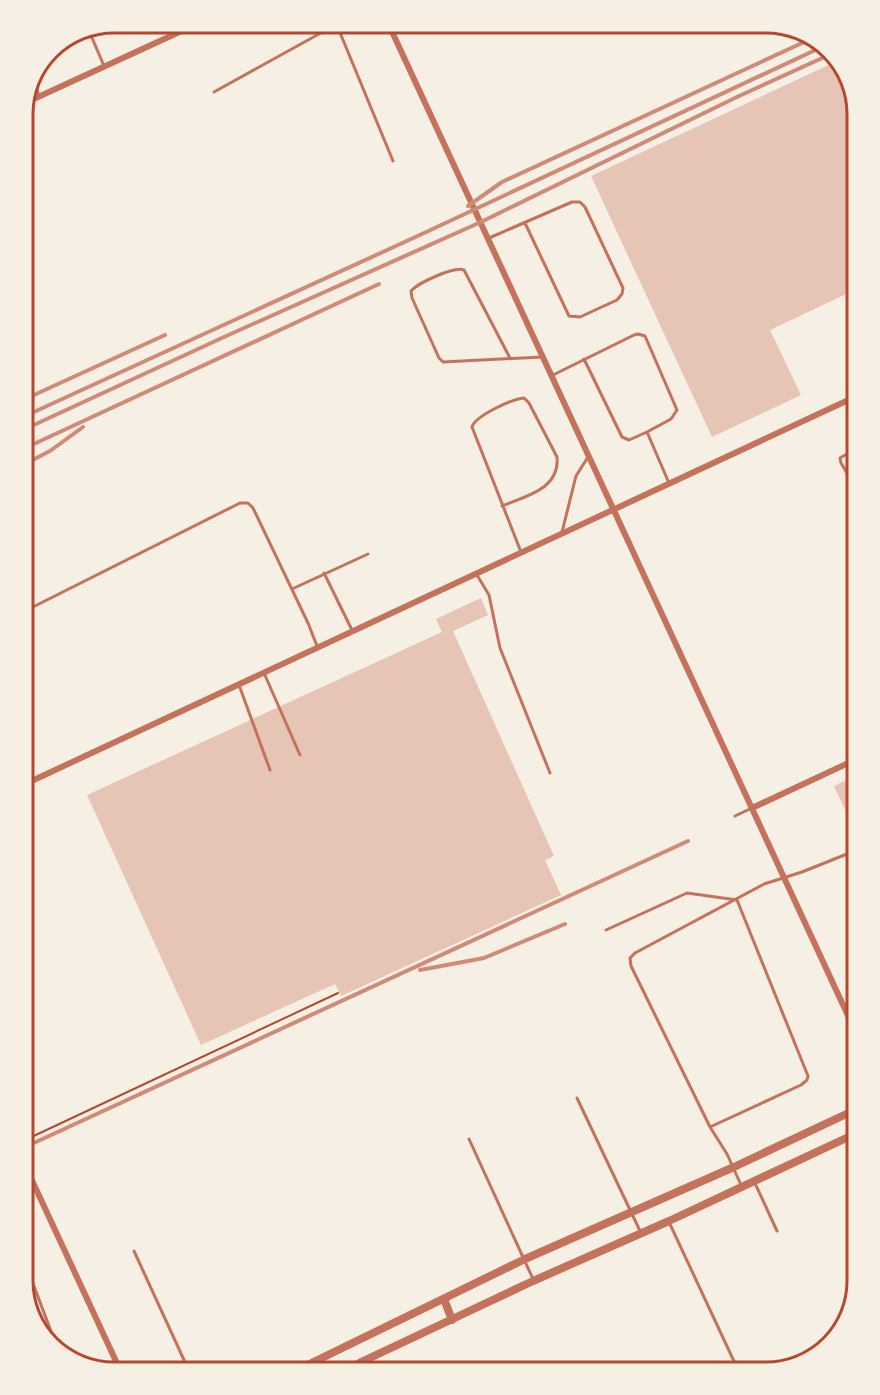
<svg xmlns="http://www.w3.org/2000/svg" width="880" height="1395" font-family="Poppins,sans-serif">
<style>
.building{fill:#e6c5b7}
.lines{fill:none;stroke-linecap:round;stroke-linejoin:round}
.path{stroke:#b5482f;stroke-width:2}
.service{stroke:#c5725c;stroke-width:3}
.minor{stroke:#c5725c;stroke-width:6}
.tertiary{stroke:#c5725c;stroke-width:8}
.rail{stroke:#cf8b77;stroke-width:4}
.rim{fill:none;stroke:#b5482f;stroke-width:3}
</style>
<rect width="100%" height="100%" fill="#f6efe4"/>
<path class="building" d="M837,61l11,12 10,41 -1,175 -87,41 31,65 -89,42 -121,-261z
M481,598l7,17 -35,16 101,225 -9,4 16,35 -220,101 -6,-12 -134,61 -114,-250 355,-163 -6,-13z
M23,676l10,21 -10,5z
M857,775v54l-2,2 -21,-45z"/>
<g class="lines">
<path class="path" d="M23,1141l315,-148"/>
<path class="service" d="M336,23l57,138
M90,33l14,33
M35,82l4,15
M214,92l123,-68
M489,238l83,-36h8l5,5 38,81 -1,6 -5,6 -37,17 -11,-1 -44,-93
M510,358l-46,-88c-10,-4 -46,13 -53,21l1,7 27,60 4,4 99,-5
M584,359l38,78 7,3 18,-8
M553,375l81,-40 4,-1 7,2 32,74 -6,9 -24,13 22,51
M857,490l-16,-27 -1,-5 17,-10
M502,506c24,-10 58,-17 55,-49l-28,-54 -5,-5c-12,1 -49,18 -52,29l49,125
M562,532l14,-56 12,-19
M324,573l28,57
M477,575l12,20 11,53 50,125
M292,589l76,-35
M23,612l217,-109h8l5,5 55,115 9,23
M264,673l36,82
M239,685l31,85
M735,816l17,-8
M606,930l81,-37 50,7 71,176 -1,4 -6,5 -91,42 -79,-161 -1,-8 5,-5 129,-69 38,-12 55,-22
M577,1098l64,135
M710,1127l17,27 14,31
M469,1139l64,140
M754,1181l23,50
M669,1222l70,150
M134,1251l50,109 1,7 -5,5
M23,1257l35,93"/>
<path class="minor" d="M388,23l469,1012
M25,103l174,-80
M23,785l834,-389
M752,808l105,-49
M23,1161l98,211"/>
<path class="tertiary" d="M444,1299l8,21
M293,1372l232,-113 209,-92 123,-58
M340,1372l193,-91 136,-60 188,-88"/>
<path class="rail" d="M468,206l34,-24 313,-145
M23,400l142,-65
M23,417l399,-183 402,-188
M23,430l201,-93 257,-115 256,-125 94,-43
M23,449l356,-165
M23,465l27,-14 33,-24
M420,970l64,-12 81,-34
M23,1148l665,-307"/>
</g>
<path d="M0 0H880V1395H0ZM114 33H766A81 81 0 0 1 847 114V1281A81 81 0 0 1 766 1362H114A81 81 0 0 1 33 1281V114A81 81 0 0 1 114 33Z" fill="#f6efe4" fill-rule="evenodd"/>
<path class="rim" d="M114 33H766A81 81 0 0 1 847 114V1281A81 81 0 0 1 766 1362H114A81 81 0 0 1 33 1281V114A81 81 0 0 1 114 33Z"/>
</svg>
